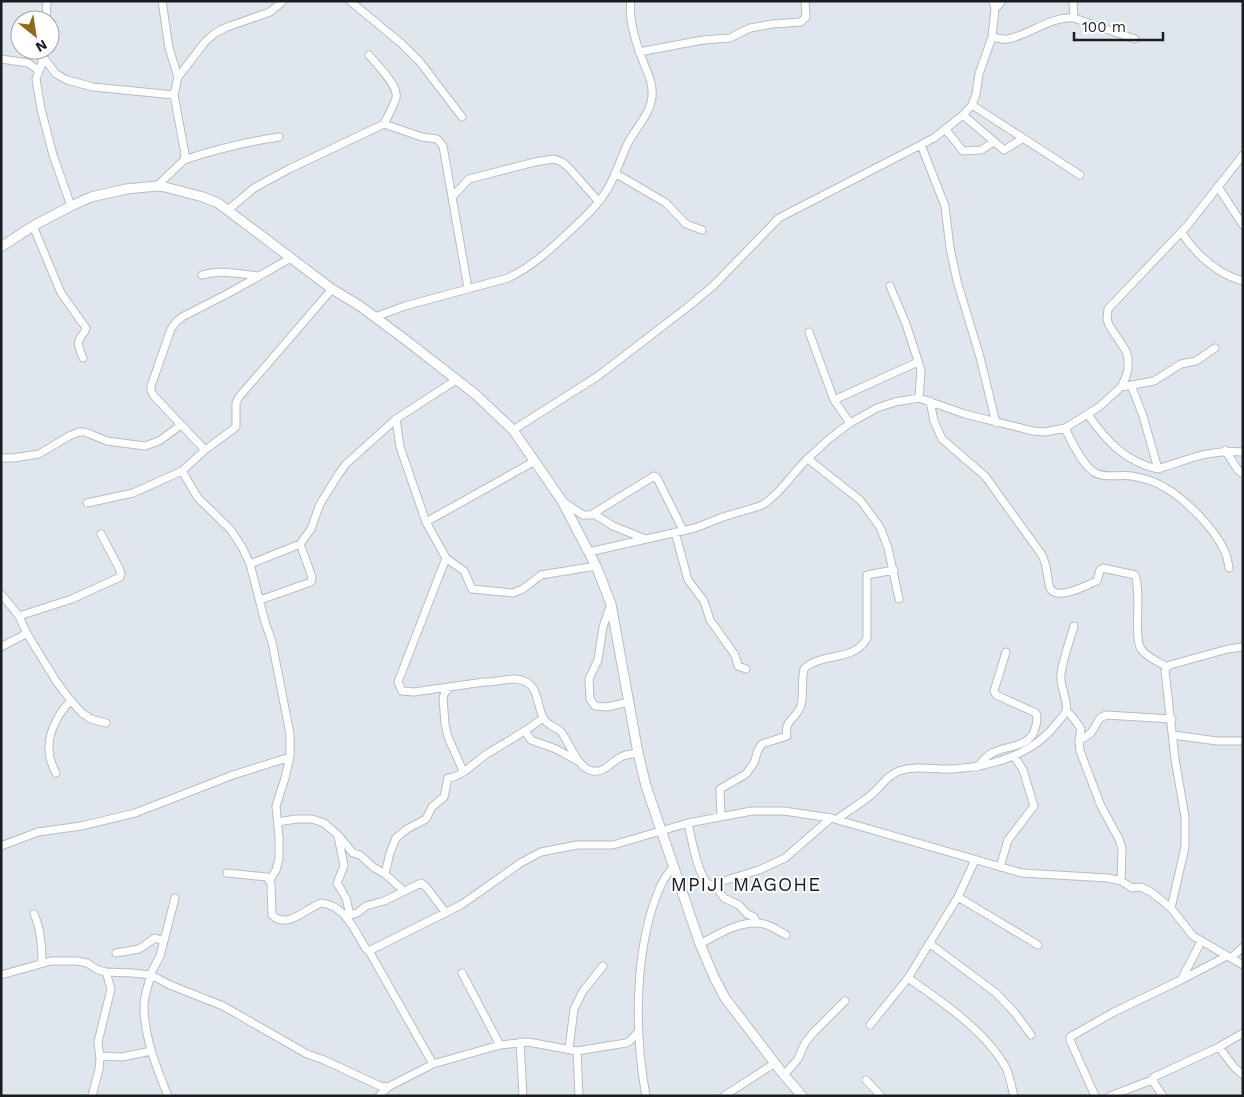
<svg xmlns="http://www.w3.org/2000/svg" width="1244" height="1097" font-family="'Work Sans',sans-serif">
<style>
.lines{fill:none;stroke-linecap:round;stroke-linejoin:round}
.minor-casing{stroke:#b7bdc4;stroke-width:9}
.tertiary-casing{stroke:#b7bdc4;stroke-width:11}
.minor{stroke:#fff;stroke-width:7}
.tertiary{stroke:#fff;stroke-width:9}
.labels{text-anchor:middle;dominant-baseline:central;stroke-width:4;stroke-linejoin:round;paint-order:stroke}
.quarter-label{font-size:19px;letter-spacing:1px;fill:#1b1d20;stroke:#fff}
</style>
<rect width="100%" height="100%" fill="#e0e6ee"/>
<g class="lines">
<g class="minor-casing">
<path id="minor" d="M162,1l7,47 9,29
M350,1l52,43 18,18 42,55
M1073,1l1,17
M995,9l7,-8
M46,20l1,-19
M992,37c5,1 11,3 16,2 23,-5 43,-23 66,-21l61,21
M43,50l-1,13 -6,16 5,30 12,46 18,51
M639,52l64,-12 27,-2 20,-10 22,-4 29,-2 5,-5 -1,-16
M369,55c8,10 30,31 27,43 -3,9 -8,18 -12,26
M43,57l13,17 11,6 26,7 81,8
M1,59l27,4 10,7
M972,105l108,70
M963,115l41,35 18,-11
M946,130l17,21 18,-1 13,-8
M921,145l24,61 5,42 7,33 23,76 16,66
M184,160c33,-11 61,-18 95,-23
M615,173l51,30 20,21 16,6
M157,186l27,-26 1,-6 -11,-59 4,-18 27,-35 10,-9 12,-6 43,-15 13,-11
M1218,187l25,38
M453,196l16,-17 66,-17 19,-3 8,3 7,6 30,34
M228,210l26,-22 35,-19 95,-45 38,13 15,2 6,7 25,142
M33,226l28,67 25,35c-1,6 -5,7 -7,12 -2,5 2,13 4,18
M1181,232c15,22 36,42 62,49
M202,275c19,-6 37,-1 56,1
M890,286l16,38 15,46 -2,28
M375,317l30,-11 103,-28c25,-12 43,-29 63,-48 13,-12 27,-25 36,-40 9,-15 14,-33 22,-49 9,-16 25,-31 23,-51 0,-10 -6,-20 -9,-29 -7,-18 -15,-41 -12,-60
M809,332l25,68 16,23
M1131,385l12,31 15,53
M1121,387l33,-6 27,-17 15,-3 19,-13
M834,400l84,-38
M930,401l4,20 8,18 43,37 57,79c5,10 5,19 7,30 3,19 38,0 48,-4l3,-11 3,-2 32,7c7,19 -2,60 6,74 5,8 18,13 26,18
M1088,415c19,26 37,47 70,54 31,-10 52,-20 85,-17
M396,419l4,28 26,75 20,36 18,13 8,18 41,4 10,-4 18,-14 55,-9
M1065,428c5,11 18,37 29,44 10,7 26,2 38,4 11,2 22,5 32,11 20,11 51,42 60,63 3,5 4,12 5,18
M513,430l85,-54 91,-70 24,-20 66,-68 155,-80 29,-23 9,-10 4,-11 3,-20 13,-37 3,-28 -2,-8
M205,450l-51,-54 -3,-5v-5l20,-57 5,-7 6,-5 47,-24 62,-35
M1225,450l13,20 5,4
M1,458h12l26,-4 30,-18 10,-4h6l22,9 38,5 14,-5 22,-16
M808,459l52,41 20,27 8,21 11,51
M562,501l21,14h8l63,-39 3,2 26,52
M87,503l46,-10 49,-22
M594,514l19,12 30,12
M426,522l109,-61
M675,532l13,48 16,21 6,19 25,35 3,11 8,3
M589,552l106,-24 28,-11 37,-11 7,-4 12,-11 26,-30 24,-22 21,-16 27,-15 18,-6 24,-4 46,16 68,17 12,1 20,-4 34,-21 22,-20 4,-8 3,-9v-12l-2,-7 -17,-26 -2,-6 1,-10 79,-83 56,-71
M446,558l-48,124 4,9 12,1 70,-10c14,1 28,-7 42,0 13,6 11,26 18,37 4,7 13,8 18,14 7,10 17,37 31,38 13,2 19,-11 30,-15 5,-2 10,-2 15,-3
M250,564l50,-20 11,-15 9,-25 18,-29 8,-11 50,-45 60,-39
M1,594l18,22 7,16 30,49 15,20 11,12 9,6 15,4
M260,600l51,-18 1,-5 -12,-33
M611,604l-8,23 -5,33 -9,19 1,20 5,7 12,1 22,-5
M19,616l53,-17 48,-22 1,-3 -2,-6 -18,-34
M1,647l21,-11 4,-4
M451,687l-6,5 -2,6 2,26 3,13 15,34
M1066,710l8,9 7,10 -2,12 1,10 21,55 18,33 3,9 -1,33
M525,731l6,9 25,9 22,12
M1173,735l44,6h26
M1079,741l12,-8 9,-15 6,-3 66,4
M977,767c5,-5 9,-11 15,-14 18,-9 39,-4 44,-28 1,-5 2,-7 0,-12l-40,-18 -2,-4 12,-39
M56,773c-15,-26 -4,-52 15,-73
M721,817l-1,-28 26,-15 8,-11 4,-13 4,-6 25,-8c-4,-16 11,-18 14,-31 3,-11 0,-24 3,-36 17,-17 51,-7 63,-31v-63l27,-5
M837,819c11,-8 23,-15 34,-24 10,-8 16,-20 28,-24 17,-6 36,-1 53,-2 39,-2 81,-14 105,-46 3,-3 7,-8 9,-12 3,-10 -7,-25 -5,-37 2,-16 9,-33 13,-48
M278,822l18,-3h16l12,4 14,12 15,18 7,2 13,12 12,7 19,17
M688,823c3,13 10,56 22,62l49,-15 26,-12 46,-40
M338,836l6,30 -7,17 9,15 4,17
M1,846l37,-14 43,-6 54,-13 98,-38 57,-18
M1000,867l8,-27 26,-34 -11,-36 -9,-14
M227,873l40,4 4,7 1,31c15,15 35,-7 49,-12 24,2 34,28 45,46l3,2 92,-46 61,-43 19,-10 36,-7h36l75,-22 64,-12h32l47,7 191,55 86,5 13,3 11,7 9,-1 10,5 20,16 22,28 50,29
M385,874l5,-21 6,-15 11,-9 19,-10 6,-12 12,-10 4,-19c14,-1 28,-17 39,-24 19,-12 38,-22 56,-36
M270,880l6,-10 3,-11v-22l-3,-31 9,-28 5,-21v-23l-18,-92 -7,-20 -15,-58 -8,-17 -12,-18 -32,-31 -16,-27 23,-21 31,-23v-24l3,-6 93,-108
M714,884l10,14 15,7 8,9 7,3 3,6
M958,897l80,48
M1171,908l14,-61v-30l-10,-58 -10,-88 2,-4 3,-2 58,-16 15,-2
M34,914c7,15 8,32 8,49
M347,916l10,-3 9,-7 18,-5 37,-18 6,5 19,25
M929,943l67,50 19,20 16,22
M700,944c19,-10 42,-25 64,-20 8,2 15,7 22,11
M369,951l64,113
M116,953l23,-4 16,-11 9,3
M1231,958l12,-11
M462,973l38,72
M1,975l50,-14h26l10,2 11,7 8,2 26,1 19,2 19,10 53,21 84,48 17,6 56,26 8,1 45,-23 67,-19 28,-3 49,9 49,-8 4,-2 7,-8
M150,975l10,-19 15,-58
M151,975c-3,11 -8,23 -7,35 1,29 13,59 24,86
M908,978c32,22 77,53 97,88 5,9 6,20 9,30
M1181,980l20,-38
M870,1025l38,-47 50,-81 17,-37
M520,1042l3,54
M1219,1047l15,20 9,8
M569,1049l5,-40 9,-18 20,-25
M577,1051l2,45
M100,1056l22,1 29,-6
M784,1075l14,-16 7,-16 8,-10 32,-32
M866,1080l15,16
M92,1096l7,-27 1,-10 -2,-17 13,-53 -5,-17
M379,1096l9,-9
M646,1096c-12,-64 -12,-151 15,-211 3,-7 8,-13 13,-19
M724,1096l51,-33
M1095,1096l-25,-56v-3l44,-25 67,-32 46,-24
M1110,1096l42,-16
M1163,1096l-11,-16 2,-3 65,-30 24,-14"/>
</g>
<g class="tertiary-casing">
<path id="tertiary" d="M1,247l32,-21 38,-20 20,-9 35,-8 31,-3 8,1 38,10 15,6 114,86 28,17 47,35 68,53 38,36 49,71 34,65 15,38 27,149 8,33 54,158 14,33 11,21 59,77 18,21"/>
</g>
<use href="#minor" class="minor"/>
<use href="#tertiary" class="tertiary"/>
</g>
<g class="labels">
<g class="quarter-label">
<text x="746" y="884">MPIJI MAGOHE</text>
</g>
</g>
<rect width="1244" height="1097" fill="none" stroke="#1b1d20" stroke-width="5"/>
<g transform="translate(35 35) rotate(150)"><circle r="24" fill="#ffffff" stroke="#a4a5a6"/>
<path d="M0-4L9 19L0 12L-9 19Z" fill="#956815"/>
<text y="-8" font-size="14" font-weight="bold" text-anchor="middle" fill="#1b1d20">N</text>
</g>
<path d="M1074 32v8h89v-8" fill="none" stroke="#1b1d20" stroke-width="2.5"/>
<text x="1082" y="32" font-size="15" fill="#1b1d20" stroke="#ffffff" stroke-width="4" paint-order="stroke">100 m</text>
</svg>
